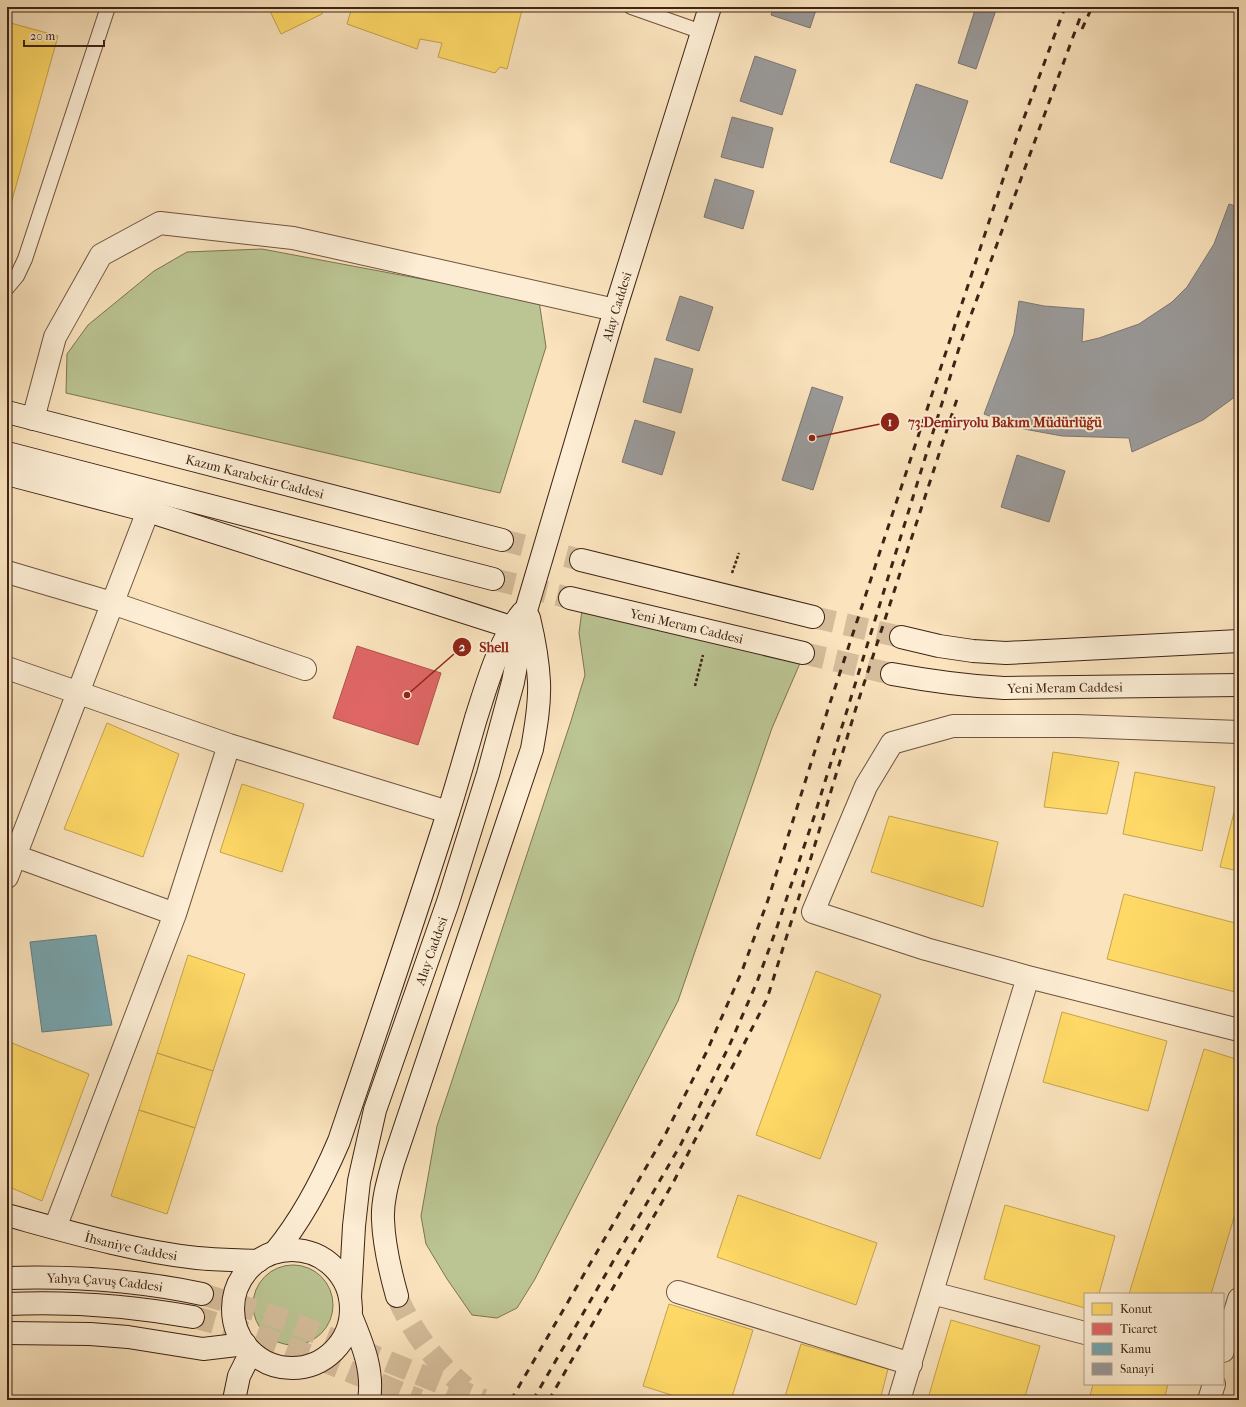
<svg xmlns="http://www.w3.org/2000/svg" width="1246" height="1407" font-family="'IM FELL French Canon',serif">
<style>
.green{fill:#bbc493;stroke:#7d7454}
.homes{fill:#ffd966;stroke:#c5a34e}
.shops{fill:#e06666;stroke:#b0524e}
.public{fill:#76a5af;stroke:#667e81}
.industry{fill:#999;stroke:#7e7671}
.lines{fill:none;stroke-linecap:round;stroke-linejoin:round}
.secondary-tunnel{stroke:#d5bd9b;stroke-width:22;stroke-dasharray:22 11;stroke-linecap:butt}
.lane-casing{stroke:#6e543f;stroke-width:16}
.street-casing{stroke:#6e543f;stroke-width:24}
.secondary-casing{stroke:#3f2415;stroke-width:24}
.path{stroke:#3f2415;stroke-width:2.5;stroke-dasharray:3 2;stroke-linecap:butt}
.lane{stroke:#fcedd4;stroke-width:14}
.street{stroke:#fcedd4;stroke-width:22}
.secondary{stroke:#fcedd4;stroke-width:22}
.rail{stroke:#3f2415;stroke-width:3;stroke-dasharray:7 7;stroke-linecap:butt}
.labels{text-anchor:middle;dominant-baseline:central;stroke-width:4;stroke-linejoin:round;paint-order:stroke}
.street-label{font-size:13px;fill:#3f2415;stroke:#fcedd4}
.leader{fill:none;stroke:#8f2418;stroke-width:1.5}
.callout-dot{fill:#8f2418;stroke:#fcedd4;stroke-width:1.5}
.mark-label{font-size:12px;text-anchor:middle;font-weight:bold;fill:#fff}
.callout-label{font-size:14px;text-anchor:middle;font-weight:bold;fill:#8f2418;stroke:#fcedd4;stroke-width:4;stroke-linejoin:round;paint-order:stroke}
</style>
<rect width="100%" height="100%" fill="#fae3bd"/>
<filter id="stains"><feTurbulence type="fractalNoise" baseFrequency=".005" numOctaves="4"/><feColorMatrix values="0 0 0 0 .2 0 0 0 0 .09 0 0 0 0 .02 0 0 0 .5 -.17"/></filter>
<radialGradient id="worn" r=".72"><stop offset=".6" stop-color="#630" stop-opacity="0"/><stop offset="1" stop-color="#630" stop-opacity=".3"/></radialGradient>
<path class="green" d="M262,249l277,52 7,46 -46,146 -434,-100 1,-39 21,-29 66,-54 33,-19z
M582,610l225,37 -35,81 -94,273 -143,278 -18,29 -20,10 -25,-3 -25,-36 -21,-35 -5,-28 16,-90 134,-405 14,-46 -6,-42z
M253 1305a40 40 0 1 1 80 0a40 40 0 1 1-80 0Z"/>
<path class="homes" d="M268,7h56l-2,7 -41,20z
M352,7h161l9,3 -15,59 -7,-2 -5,6 -57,-16 4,-14 -22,-4 -3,10 -70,-25z
M7,22l51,14 -51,182z
M107,723l72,31 -36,103 -79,-28z
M1053,752l66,10 -12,52 -63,-7z
M1135,772l80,15 -13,64 -79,-17z
M242,784l62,20 -22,68 -62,-20z
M1239,793v78l-19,-4z
M889,816l109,26 -15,65 -112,-35z
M1124,894l115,30v69l-132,-34z
M188,955l57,19 -32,97 -56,-18z
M816,971l65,24 -61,164 -64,-24z
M1062,1012l105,29 -19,70 -105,-29z
M7,1041l82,33 -47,127 -35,-15z
M1204,1049l35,11v141l-28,93h-82z
M157,1053l56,18 -18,57 -56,-18z
M139,1110l56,18 -28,86 -56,-18z
M738,1195l139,48 -21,62 -139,-48z
M1005,1205l110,31 -16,58h-14v14l-101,-29z
M669,1304l84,26 -22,70h-44l-44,-14z
M951,1320l89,26 -16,54h-79l-16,-5z
M801,1344l87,25 -8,31h-96z
M1093,1384h75l-4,16h-75z"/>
<path class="shops" d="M357,646l84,27 -23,72 -85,-27z"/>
<path class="public" d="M96,935l16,90 -70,7 -12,-90z"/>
<path class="industry" d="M774,7h43l-7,21 -39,-13z
M976,7h21l-21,62 -18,-6z
M755,56l41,14 -14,45 -42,-14z
M916,84l52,17 -26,78 -52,-17z
M732,117l41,11 -10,40 -42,-11z
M715,179l39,12 -11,38 -39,-12z
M1229,204l10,3v187l-36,26 -71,32 -3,-14 -67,-2 -38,-7 -40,-15 30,-80 5,-33 25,5 40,3 -2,33 17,-4 40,-14 33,-22 15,-15 27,-43z
M680,296l33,11 -14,44 -33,-11z
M655,358l38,11 -12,44 -38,-11z
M812,387l31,10 -30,93 -31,-10z
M635,420l40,12 -13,43 -40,-13z
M1017,455l48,16 -16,51 -48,-15z"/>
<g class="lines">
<path class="secondary-tunnel" d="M502,540l79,20
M493,579l77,19
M813,617l88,20
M803,653l89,21
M202,1294l59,18 29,10 193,78
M397,1296c15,36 38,66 68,91
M193,1317c78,20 152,53 226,83"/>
<g class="lane-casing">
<path id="lane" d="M631,7l71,25
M7,288l10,-12 8,-17 83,-252"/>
</g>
<g class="street-casing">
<path id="street" d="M33,419l22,-82 46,-82 59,-32 133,15 322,72
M7,572l105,31 193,66
M7,668l222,77 219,67
M1239,732l-162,-6h-124l-61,17 -26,43 -53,126 113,37 102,28 211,53
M7,853l168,61
M7,877l141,-366
M55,1228l120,-314 54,-169
M678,1292l233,72
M932,1293l153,40
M1223,1351l16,-52
M899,1400l129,-423
M1209,1400l5,-16"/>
</g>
<g class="secondary-casing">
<g id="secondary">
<path id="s1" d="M7,412l495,128"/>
<path d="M7,453l486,126"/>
<path d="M7,474l141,37 363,116"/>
<path d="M581,560l232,57"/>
<path id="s2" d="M570,598l233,55"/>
<path d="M901,637l38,9 34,5 33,2 233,-12"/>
<path id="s3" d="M892,674c38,7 74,12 112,14l235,-3"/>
<path id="s4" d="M7,1215c62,17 126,36 190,43 20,2 40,2 61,3"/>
<circle cx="292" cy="1309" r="59"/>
<path d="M275,1252c28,-34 47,-71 64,-111 37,-109 74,-218 109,-328 10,-32 19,-64 28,-95 12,-37 22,-75 46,-105"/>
<path id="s5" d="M7,1278c67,-2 130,2 195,16"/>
<path d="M397,1296c-7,-25 -13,-50 -14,-76 -1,-19 5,-39 10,-57l139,-414c4,-22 8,-45 7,-67 -1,-22 -5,-43 -10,-64"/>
<path id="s6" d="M350,1297l4,-71 5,-45 16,-71 73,-208 40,-128 25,-92 14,-75 88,-297 95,-303"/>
<path d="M7,1304c63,-3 125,2 186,13"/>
<path d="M351,1316c11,27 23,54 18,84"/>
<path d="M7,1333l83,1 38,3 75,12 42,-5"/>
<path d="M234,1400l5,-24 12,-24"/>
</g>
</g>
<path class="path" d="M732,573l7,-20
M695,686l8,-31"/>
<use href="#lane" class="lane"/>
<use href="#street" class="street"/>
<use href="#secondary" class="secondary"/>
<path class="rail" d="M1082,29l10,-22
M511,1400l155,-267 41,-82 35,-80 26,-71 60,-191 190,-575 47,-127
M533,1400l148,-256 49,-100 27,-62 19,-52 39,-116 145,-469 124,-338
M549,1400l125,-219 93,-182 37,-118 52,-173 101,-309"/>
</g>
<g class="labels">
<g class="street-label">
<text stroke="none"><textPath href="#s6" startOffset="1029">Alay Caddesi</textPath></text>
<text stroke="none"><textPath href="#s1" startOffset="256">Kazım Karabekir Caddesi</textPath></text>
<text stroke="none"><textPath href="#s2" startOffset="120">Yeni Meram Caddesi</textPath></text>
<text stroke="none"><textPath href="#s3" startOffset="174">Yeni Meram Caddesi</textPath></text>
<text stroke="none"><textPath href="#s6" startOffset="358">Alay Caddesi</textPath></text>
<text stroke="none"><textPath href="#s4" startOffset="128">İhsaniye Caddesi</textPath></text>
<text stroke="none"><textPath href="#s5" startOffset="98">Yahya Çavuş Caddesi</textPath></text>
</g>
</g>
<path class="leader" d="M812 438L890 422M407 695L462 647"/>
<g class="callout-dot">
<circle cx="812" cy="438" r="4"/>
<circle cx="407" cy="695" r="4"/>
<circle cx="890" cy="422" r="10"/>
<circle cx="462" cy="647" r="10"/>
</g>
<g class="mark-label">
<text x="890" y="426">1</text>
<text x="462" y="651">2</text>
</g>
<g class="callout-label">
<text x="1005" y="427">73.Demiryolu Bakım Müdürlüğü</text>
<text x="494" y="652">Shell</text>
</g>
<rect width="1246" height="1407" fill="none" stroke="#fae3bd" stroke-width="24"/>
<rect x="8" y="8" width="1230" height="1391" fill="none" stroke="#3f2415" stroke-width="2"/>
<rect x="12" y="12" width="1222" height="1383" fill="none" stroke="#3f2415"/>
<rect x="1084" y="1293" width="140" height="92" fill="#fcedd4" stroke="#b09d88"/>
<rect x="1092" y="1303" width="20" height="12" fill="#ffd966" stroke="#b09d88"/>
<text x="1120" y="1313" font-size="12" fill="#3f2415">Konut</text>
<rect x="1092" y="1323" width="20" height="12" fill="#e06666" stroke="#b09d88"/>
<text x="1120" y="1333" font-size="12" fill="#3f2415">Ticaret</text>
<rect x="1092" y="1343" width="20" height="12" fill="#76a5af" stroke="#b09d88"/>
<text x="1120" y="1353" font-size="12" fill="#3f2415">Kamu</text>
<rect x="1092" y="1363" width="20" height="12" fill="#999999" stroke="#b09d88"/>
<text x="1120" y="1373" font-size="12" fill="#3f2415">Sanayi</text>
<path d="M24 40v6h80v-6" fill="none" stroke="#3f2415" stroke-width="2"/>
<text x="30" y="40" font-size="12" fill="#3f2415" stroke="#fcedd4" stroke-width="3" paint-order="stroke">20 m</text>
<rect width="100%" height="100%" filter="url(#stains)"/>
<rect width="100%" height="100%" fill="url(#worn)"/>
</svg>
